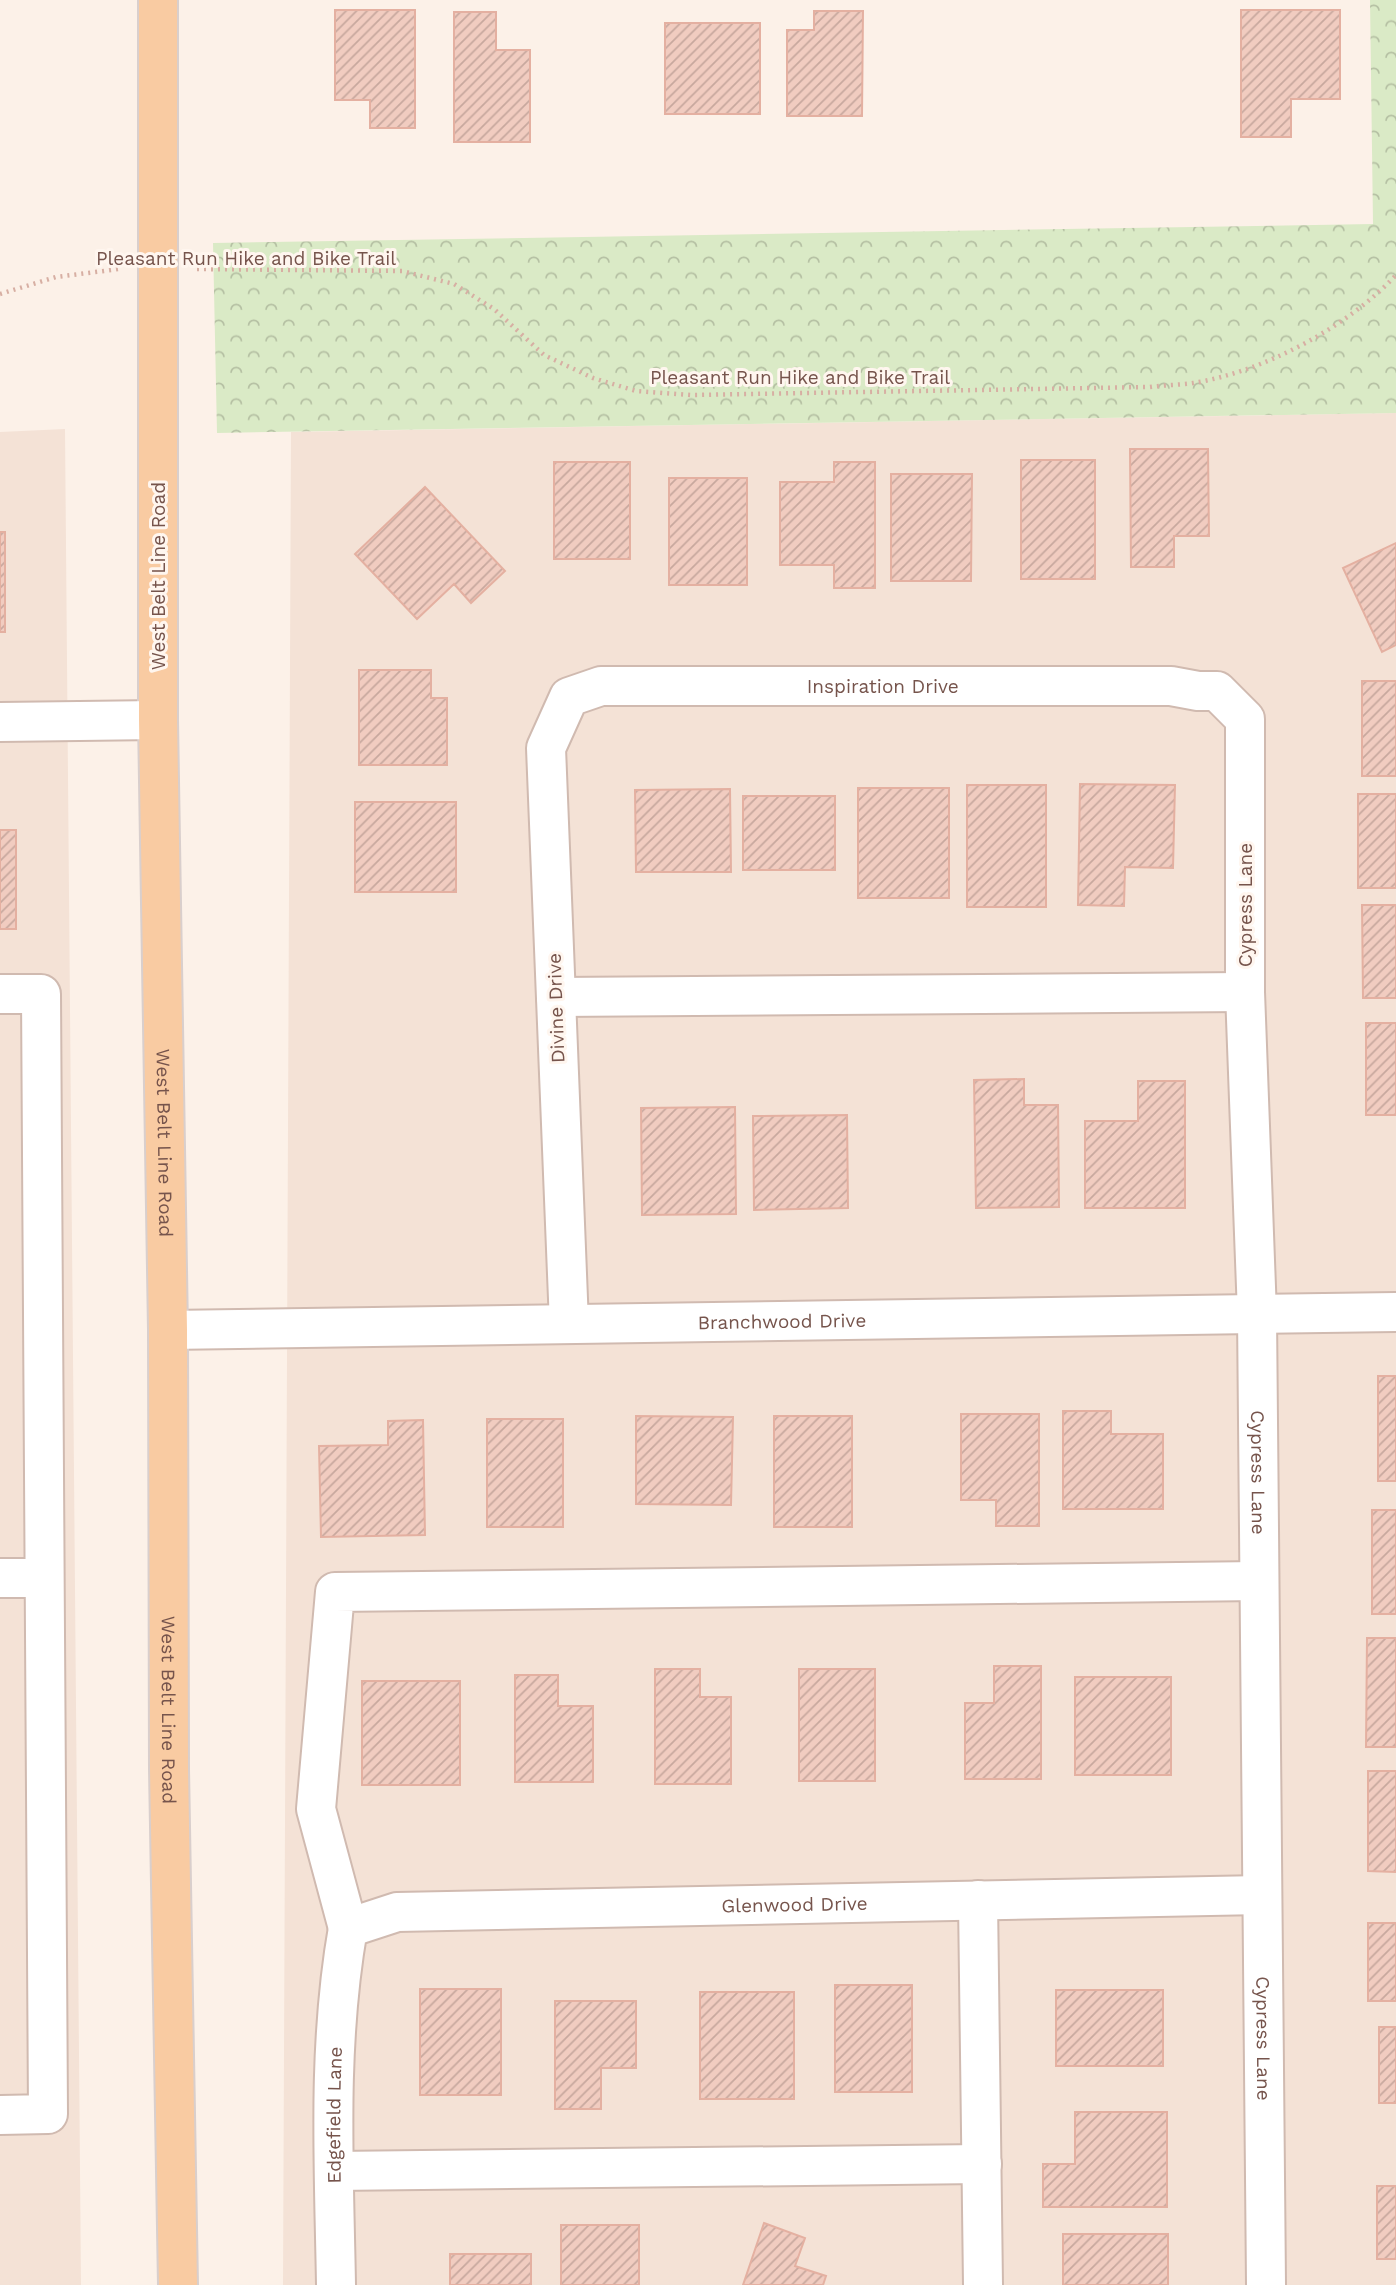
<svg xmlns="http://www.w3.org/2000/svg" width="1396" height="2285" font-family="'Work Sans',sans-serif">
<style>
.residential{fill:#f4e2d6}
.park{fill:url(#park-crowns)}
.building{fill:url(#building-hatch);stroke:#e4b0a1;stroke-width:2}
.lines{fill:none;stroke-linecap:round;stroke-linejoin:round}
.minor-casing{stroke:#d0bab0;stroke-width:42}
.major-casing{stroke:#d9cfcd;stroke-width:42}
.path{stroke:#d7afa3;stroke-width:4.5;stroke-dasharray:2 5;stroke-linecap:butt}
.minor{stroke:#fff;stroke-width:38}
.major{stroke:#f9cba2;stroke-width:38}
.labels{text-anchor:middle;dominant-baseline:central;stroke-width:6;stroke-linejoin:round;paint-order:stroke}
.street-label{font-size:19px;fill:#76544c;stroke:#fff6ef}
</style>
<defs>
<pattern id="park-crowns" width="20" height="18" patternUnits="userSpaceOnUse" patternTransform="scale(1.75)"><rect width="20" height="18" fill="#daeac6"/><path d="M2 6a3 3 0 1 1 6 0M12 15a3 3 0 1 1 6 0" fill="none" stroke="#b5c0a3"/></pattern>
<pattern id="building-hatch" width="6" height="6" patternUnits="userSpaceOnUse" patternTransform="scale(1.75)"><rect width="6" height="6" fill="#f1ccc0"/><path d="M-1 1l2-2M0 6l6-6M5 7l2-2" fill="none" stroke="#c8a89e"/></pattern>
</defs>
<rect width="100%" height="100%" fill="#fcf1e8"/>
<path class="residential" d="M1396,413v1872h-1113l8,-1853z
M65,429l16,1856h-81v-1853z"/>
<path class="park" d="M1370,0h26v413l-1179,20 -4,-190 1160,-19z"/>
<path class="building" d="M335,10h80v118h-45v-28h-35z
M1241,10h99v89h-49v38h-50z
M814,11h49l-1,105h-75v-86h27z
M454,12h42v38h34v92h-76z
M665,23h95v91h-95z
M1130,449h78l1,87h-35v31h-43z
M1021,460h74v119h-74z
M554,462h76v97h-76z
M834,462h41v126h-41v-23h-54v-83h54z
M891,474h81l-1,107h-80z
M669,478h78v107h-78z
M425,487l80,84 -34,32 -17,-19 -37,35 -62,-65z
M0,532h5v100h-5z
M1396,543v102l-14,7 -39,-84z
M359,670h72v28h16v67h-88z
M1362,681h34v95h-34z
M1080,784l95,1 -2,83 -48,-1 -1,39 -46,-1z
M967,785h79v122h-79z
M858,788h91v110h-91z
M730,789l1,83h-95l-1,-82z
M1358,794h38v94h-38z
M743,796h92v74h-92z
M355,802h101v90h-101z
M0,830h16v99h-16z
M1362,905h34v93h-33z
M1366,1023h30v92h-30z
M1024,1079v26h34l1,102 -83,1 -2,-128z
M1138,1081h47v127h-100v-87h53z
M735,1107l1,107 -94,1 -1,-107z
M847,1115l1,93 -94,2 -1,-94z
M1378,1376h18v105h-18z
M1063,1411h48v23h52v75h-100z
M961,1414h78v112h-43v-26h-35z
M636,1416l97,1 -2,88 -95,-1z
M774,1416h78v111h-78z
M487,1419h76v108h-76z
M423,1420l2,115 -104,2 -2,-91 69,-1v-24z
M1372,1510h24v104h-24z
M1367,1638h29v109h-30z
M994,1666h47v113h-76v-76h29z
M655,1669h45v28h31v87h-76z
M799,1669h76v112h-76z
M515,1675h43v31h35v76h-78z
M1075,1677h96v98h-96z
M362,1681h98v104h-98z
M1368,1771h28v101l-28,-1z
M1368,1923h28v78h-28z
M835,1985h77v107h-77z
M420,1989h81v106h-81z
M1056,1990h107v76h-107z
M700,1992h94v107h-94z
M555,2001h81v67h-35v41h-46z
M1379,2027h17v76h-17z
M1075,2112h92v95h-124v-43h32z
M1377,2186h19v73h-19z
M764,2223l41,15 -10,28 31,10 -3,9h-80z
M561,2225h78v60h-78z
M1063,2234h105v51h-105z
M450,2254h81v31h-81z"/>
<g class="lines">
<g class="minor-casing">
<g id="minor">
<path d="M0,722l158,-2"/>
<path d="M0,994h41l7,1120 -48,1"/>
<path d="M556,997l689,-5"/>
<path id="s1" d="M569,1324l-23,-576 23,-51 32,-11h570l27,5h19l28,28v273l12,322 9,971"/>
<path id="s2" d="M168,1330l1228,-18"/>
<path d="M0,1578h44"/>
<path d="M978,1900l5,385"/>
<path d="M348,1928l-32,-119 19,-217 924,-11"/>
<path d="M334,2171l648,-7"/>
<path id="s3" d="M336,2285c-2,-119 -9,-239 12,-357l49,-16 865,-17"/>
</g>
</g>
<g class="major-casing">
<g id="major">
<path id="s4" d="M158,0v720l10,610 1,439 9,516"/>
</g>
</g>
<path class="path" d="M197,269l205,2 52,13 40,25 50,46 49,23 43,13 55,4 459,-8c14,-2 29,-2 43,-4 70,-11 155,-56 203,-108
M0,294l56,-17 63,-8"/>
<use href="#minor" class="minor"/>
<use href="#major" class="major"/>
</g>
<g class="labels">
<g class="street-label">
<text x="246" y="258">Pleasant Run Hike and Bike Trail</text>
<text x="800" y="377">Pleasant Run Hike and Bike Trail</text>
<text transform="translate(158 576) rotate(-90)">West Belt Line Road</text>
<text stroke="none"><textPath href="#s1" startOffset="948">Inspiration Drive</textPath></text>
<text transform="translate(1245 905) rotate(-90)">Cypress Lane</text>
<text transform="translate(556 1008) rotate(-92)">Divine Drive</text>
<text stroke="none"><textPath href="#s4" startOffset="1143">West Belt Line Road</textPath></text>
<text stroke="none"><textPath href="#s2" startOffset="614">Branchwood Drive</textPath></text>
<text stroke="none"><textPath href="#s1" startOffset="2076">Cypress Lane</textPath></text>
<text stroke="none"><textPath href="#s4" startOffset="1710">West Belt Line Road</textPath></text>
<text stroke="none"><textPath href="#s3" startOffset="807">Glenwood Drive</textPath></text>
<text stroke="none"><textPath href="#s1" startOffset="2642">Cypress Lane</textPath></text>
<text stroke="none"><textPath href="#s3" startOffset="170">Edgefield Lane</textPath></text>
</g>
</g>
</svg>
